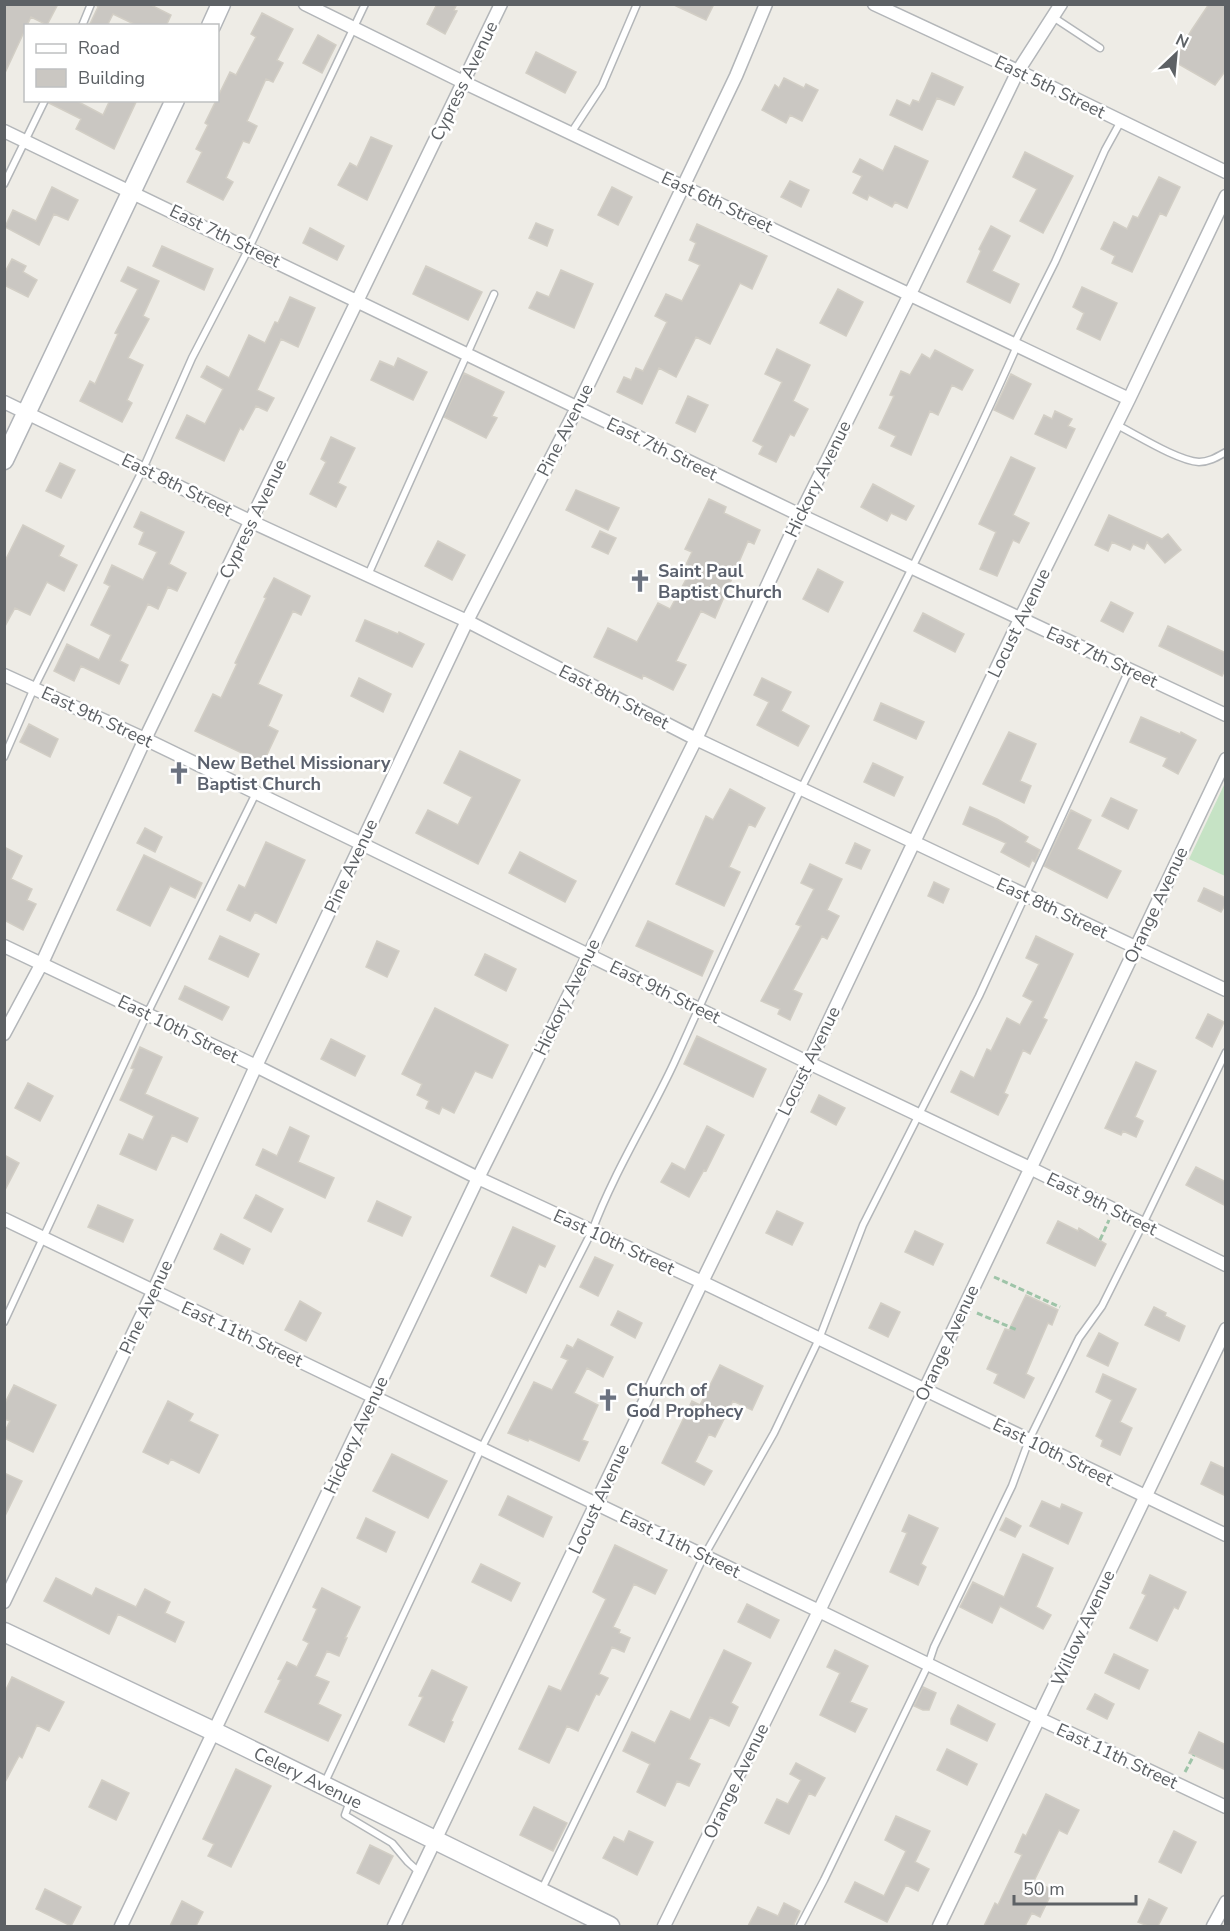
<svg xmlns="http://www.w3.org/2000/svg" width="1230" height="1931" font-family="'Nunito Sans',sans-serif">
<style>
.green{fill:#c6e3c5}
.building{fill:#cac7c2;stroke:#d2cec5;stroke-width:1.5}
.lines{fill:none;stroke-linecap:round;stroke-linejoin:round}
.lane-casing{stroke:#b3b6b9;stroke-width:9}
.street-casing{stroke:#b3b6b9;stroke-width:15}
.secondary-casing{stroke:#b2b5b9;stroke-width:21}
.path{stroke:#9ec4a8;stroke-width:3;stroke-dasharray:6 3;stroke-linecap:butt}
.lane{stroke:#fff;stroke-width:6}
.street{stroke:#fff;stroke-width:12}
.secondary{stroke:#fff;stroke-width:18}
.labels{text-anchor:middle;dominant-baseline:central;stroke-width:5;stroke-linejoin:round;paint-order:stroke}
.street-label{font-size:18px;fill:#5d6165;stroke:#fff}
.worship-label{font-size:18px;font-weight:bold;fill:#5b616d;stroke:#fff;text-anchor:start}
</style>
<rect width="100%" height="100%" fill="#eeece6"/>
<path class="green" d="M1225,783l1,93h-1l-36,-17z"/>
<path class="building" d="M4,4h54l-11,21 -16,-8 -27,58z
M96,4h53l22,11 -5,11h-28l-25,-12 -6,12h-18l9,-19z
M437,4h20l-3,6 3,1 -12,23 -18,-10z
M672,4h42l-8,16z
M1209,4h17v66l-11,15 -40,-23 4,-6 -2,-1 14,-24z
M262,13l31,16 -16,31 6,3 -10,19 -7,-3 -19,42 10,5 -8,17 -6,-2 -17,37 7,4 -10,18 -36,-18 15,-30 -6,-3 12,-24 -3,-2 25,-51 6,3 20,-38 -5,-3z
M318,35l18,10 -14,28 -19,-10z
M536,52l40,20 -11,21 -39,-20z
M932,73l31,14 -9,18 -17,-7 -15,32 -32,-15 7,-15 13,6 3,-6 6,2z
M784,78l20,10 2,-4 12,6 -16,31 -12,-6 -4,8 -24,-13 13,-25 4,3z
M50,100h25l28,15 7,-15h27l-23,49 -38,-20 5,-10 -32,-16z
M371,137l21,9 -25,54 -29,-15 12,-22 7,4z
M895,146l33,15 -21,47 -12,-6 -3,5 -23,-12 -2,5 -14,-7 9,-17 -9,-4 7,-13 23,12z
M1025,152l48,24 -30,57 -23,-12 17,-32 -24,-12z
M1159,177l21,10 -14,29 -6,-3 -28,59 -20,-9 3,-7 -14,-7 13,-27 13,7 6,-13 5,2z
M790,181l19,9 -8,17 -20,-10z
M52,187l26,13 -10,20 -14,-6 -15,31 -34,-18 8,-17 23,11z
M612,187l20,10 -14,28 -20,-10z
M536,223l17,7 -6,16 -18,-8z
M697,224l70,32 -15,33 -12,-6 -30,61 -14,-7 -20,40 -17,-9 -17,36 -25,-12 7,-15 7,3 5,-12 7,3 24,-49 -12,-6 11,-22 16,7 18,-36 -11,-5 7,-17 -6,-3z
M991,226l19,10 -18,35 27,13 -9,19 -43,-21 14,-31 -2,-2z
M310,228l34,18 -7,14 -34,-17z
M162,246l51,23 -9,21 -51,-24z
M12,259l14,7 -3,6 14,8 -9,17 -24,-12v-11z
M426,266l56,26 -14,28 -55,-26z
M128,267l31,14 -16,35 6,3 -21,39 15,7 -16,35 5,3 -10,19 -42,-21 10,-20 5,3 23,-50 -3,-1 23,-44 -17,-8z
M561,270l32,14 -19,44 -45,-20 8,-16 12,5z
M1082,287l35,16 -17,37 -23,-11 7,-16 -11,-6z
M838,289l25,13 -17,34 -26,-13z
M290,297l25,11 -17,39 -17,-8 -24,51 17,8 -7,13 -11,-5 -13,24 -3,-2 -16,33 -48,-23 11,-23 18,9 18,-35 -22,-12 6,-11 22,12 20,-43 16,8 10,-21 3,1z
M777,349l33,16 -17,36 15,8 -14,27 -4,-2 -14,28 -17,-8 4,-8 -10,-5 29,-59 -17,-8z
M935,350l38,20 -11,20 -10,-5 -14,30 -8,-4 -19,44 -20,-9 5,-10 -17,-8 15,-32 -4,-1 11,-24 9,4 12,-21 8,5z
M398,358l29,14 -14,28 -42,-20 9,-19 14,6z
M464,373l40,19 -12,24 5,2 -11,20 -42,-21z
M1011,374l20,10 -18,35 -19,-9z
M688,396l20,9 -13,27 -19,-9z
M1055,411l17,8 -4,7 7,3 -9,19 -31,-14 9,-19 8,4z
M331,437l24,11 -17,35 8,4 -10,20 -26,-13 16,-32 -5,-3z
M1011,457l24,11 -22,47 16,8 -10,20 -6,-3 -16,36 -17,-7 16,-37 -17,-8z
M60,463l15,7 -14,28 -15,-7z
M873,484l41,22 -8,14 -15,-7 -4,8 -26,-14z
M576,490l43,18 -11,22 -42,-20z
M709,499l17,8 -2,6 36,17 -6,14 -6,-3 -33,77 -14,-7 -25,50 10,4 -13,25 -30,-15 -1,4 -48,-22 14,-29 29,14 21,-39 12,6 20,-37 -6,-3 8,-17 -7,-3z
M141,512l43,20 -15,32 17,9 -9,18 -9,-4 -10,22 -10,-5 -28,57 8,4 -9,19 -38,-18 -7,15 -20,-10 13,-27 32,16 12,-25 -20,-10 19,-39 -6,-3 8,-18 31,15 14,-28 -18,-8 5,-12 -10,-5z
M1109,515l53,24 6,-5 13,16 -16,13 -18,-21 -3,7 -11,-5 -3,6 -18,-8 -4,9 -13,-6z
M23,525l41,21 -5,10 18,9 -13,26 -17,-9 -17,33 -15,-7 -11,20v-65z
M600,531l16,7 -8,16 -16,-7z
M438,541l27,14 -13,25 -27,-14z
M818,569l25,13 -15,30 -25,-13z
M274,578l36,18 -9,19 -8,-4 -35,73 24,11 -14,31 10,5 -15,32 -68,-32 18,-37 8,4 16,-34 -2,-1 31,-65 -2,-1z
M1111,602l22,11 -10,19 -22,-11z
M923,613l41,21 -9,18 -41,-21z
M365,620l33,14 1,-2 25,12 -12,23 -56,-26z
M1168,626l58,27v15l-4,8 -63,-30z
M359,678l32,16 -8,18 -32,-16z
M762,678l29,14 -10,19 28,15 -11,20 -41,-21 12,-23 -15,-7z
M881,703l43,19 -8,17 -42,-19z
M1141,717l39,17 1,-2 15,8 -18,34 -15,-8 4,-8 -37,-16z
M29,724l29,15 -8,18 -30,-15z
M1009,732l27,12 -16,37 11,5 -7,17 -41,-19z
M460,751l60,29 -42,84 -62,-31 12,-23 30,15 14,-28 -28,-14z
M873,763l30,14 -9,19 -30,-14z
M730,789l35,19 -10,19 -6,-3 -20,43 11,5 -16,34 -48,-22 30,-68 7,4z
M1111,798l26,12 -9,19 -26,-13z
M970,807l27,12 31,18 -3,5 15,8 -5,12 -3,-2 -3,7 -28,-15 5,-9 -43,-19z
M1071,810l20,10 -14,29 44,22 -14,27 -63,-32z
M145,828l17,9 -7,15 -18,-9z
M266,842l39,18 -29,63 -21,-11 -5,9 -23,-11 12,-25 6,3z
M855,843l15,7 -9,19 -15,-6z
M4,847l18,9 -11,23 21,10 -5,11 9,4 -13,26 -19,-10z
M520,852l56,29 -11,21 -56,-29z
M144,855l58,28 -7,15 -25,-12 -20,40 -33,-16z
M810,864l32,15 -15,31 12,6 -12,23 -5,-3 -29,54 9,4 -12,26 -12,-6 2,-5 -19,-8 40,-75 -5,-2 18,-35 -13,-6z
M934,882l15,7 -6,14 -15,-7z
M1204,888l22,10v5l-5,9 -23,-11z
M648,921l65,30 -11,25 -66,-30z
M220,936l39,18 -11,23 -39,-18z
M1036,936l37,18 -30,64 4,2 -17,34 -7,-4 -19,43 4,2 -10,20 -47,-23 10,-21 13,7 13,-29 4,2 16,-33 13,7 13,-24 -10,-5 16,-32 -13,-6z
M377,941l22,10 -12,26 -21,-10z
M485,954l31,15 -10,22 -31,-16z
M185,986l44,21 -7,13 -43,-21z
M435,1008l73,37 -16,33 -17,-7 -21,42 -12,-6 -3,7 -13,-6 3,-7 -12,-6 5,-11 -20,-10z
M1208,1014l16,8 -12,25 -16,-9z
M697,1036l69,33 -13,28 -69,-33z
M331,1039l34,17 -10,20 -34,-17z
M140,1047l22,10 -17,37 53,24 -11,24 -15,-7 -16,35 -36,-16 9,-20 14,6 11,-24 -34,-16 14,-31 -3,-1z
M1136,1062l20,9 -21,46 8,4 -7,16 -13,-6 -2,4 -16,-7z
M28,1083l25,13 -13,25 -25,-13z
M819,1095l26,13 -9,17 -25,-13z
M707,1126l17,9 -18,36 -2,-1 -15,27 -28,-15 11,-19 13,7z
M290,1127l19,9 -11,26 36,16 -9,20 -69,-33 7,-16 14,7z
M4,1155l15,8 -15,29z
M1196,1167l30,15v24l-40,-21z
M256,1195l27,14 -12,23 -27,-14z
M377,1201l34,16 -9,19 -34,-15z
M98,1205l35,15 -10,22 -35,-15z
M777,1211l26,12 -11,22 -26,-12z
M1058,1221l20,10 1,-3 27,16 -11,22 -48,-23z
M513,1227l42,19 -10,21 -6,-3 -13,29 -35,-17z
M915,1231l28,13 -10,21 -28,-13z
M221,1234l29,15 -7,15 -29,-15z
M595,1257l18,8 -15,31 -18,-9z
M1026,1295l32,15 -6,15 -4,-2 -22,51 8,4 -10,20 -30,-15 4,-9 -11,-5 18,-40 4,1z
M300,1301l21,12 -15,28 -21,-11z
M881,1303l19,9 -12,25 -19,-9z
M1154,1307l12,6 -1,3 20,10 -6,15 -34,-16z
M618,1311l24,12 -7,15 -24,-13z
M1099,1333l19,10 -10,23 -21,-10z
M578,1339l35,18 -10,20 -16,-9 -13,25 24,12 -16,35 6,2 -9,19 -50,-22 -1,2 -20,-8 26,-51 18,8 16,-30 -7,-3 6,-12 6,3z
M720,1365l43,21 -11,24 -19,-9 -18,36 -6,-3 -14,28 17,9 -8,14 -42,-22 30,-62 8,4z
M1103,1374l33,15 -16,33 12,6 -12,27 -19,-9 2,-6 -7,-4 16,-36 -16,-8z
M14,1385l42,20 -23,47 -29,-14v-5l6,-12 -6,-2v-14z
M168,1401l25,13 -4,7 29,14 -19,38 -28,-14 -3,5 -25,-12z
M392,1454l55,27 -19,37 -55,-27z
M1211,1462l15,7v27l-25,-12z
M4,1473l18,8 -18,37z
M508,1496l44,21 -9,20 -44,-22z
M1042,1501l18,8 2,-5 20,9 -14,31 -38,-18z
M909,1515l29,13 -17,36 5,3 -8,18 -28,-13 17,-39 -5,-2z
M366,1518l29,14 -9,20 -29,-14z
M1006,1518l15,8 -6,11 -15,-7z
M615,1545l52,25 -12,24 -21,-10 -21,43 7,3 -1,3 11,5 -6,14 -12,-5 -13,27 9,4 -9,17 -3,-1 -18,37 -11,-5 -18,37 -30,-14 30,-63 12,5 45,-92 -13,-7z
M1023,1554l30,14 -17,39 15,8 -8,14 -43,-23 -8,17 -32,-16 13,-25 31,15z
M481,1564l39,19 -9,18 -39,-19z
M1150,1575l36,17 -8,17 -4,-2 -17,34 -27,-13 16,-33 -4,-2z
M56,1578l36,18 4,-8 40,19 9,-18 25,13 -5,11 19,9 -9,20 -57,-28 -9,20 -65,-33z
M322,1588l38,19 -15,31h2l-8,18 -12,-5 -12,25 14,6 -11,22 23,11 -13,26 -63,-29 16,-32 -3,-1 9,-17 10,5 12,-24 -6,-3 14,-31 -4,-2z
M747,1604l32,16 -9,18 -32,-16z
M724,1650l27,13 -20,40 7,4 -9,19 -19,-9 -21,42 11,5 -11,22 -12,-5 -12,25 -28,-14 13,-28 -27,-13 9,-19 23,11 16,-32 19,9z
M835,1650l33,16 -18,36 17,7 -12,23 -35,-17 20,-42 -13,-6z
M1114,1654l34,16 -9,19 -34,-16z
M432,1670l35,17 -16,34 2,1 -9,20 -35,-17 14,-28 -4,-1z
M12,1677l52,25 -15,29 -12,-6 -15,33 -3,-2 -15,28v-90z
M923,1687l13,6 -7,17h-6l-9,-4z
M1095,1694l19,10 -7,15 -20,-10z
M958,1705l37,19 -8,17 -36,-17v-5z
M1199,1732l27,13v25l-37,-17z
M947,1749l30,15 -10,21 -30,-15z
M796,1763l29,15 -10,18 -6,-3 -20,41 -24,-11 12,-24 11,5 13,-24 -11,-6z
M236,1769l35,17 -40,81 -23,-11 6,-12 -11,-5z
M102,1780l27,13 -13,27 -27,-13z
M1046,1794l33,16 -12,24 -8,-4 -25,51 19,9 -13,27 -8,-4 -7,13h-41l11,-23 3,2 24,-50 -7,-3 8,-18 3,2z
M534,1807l33,16 -14,28 -33,-16z
M896,1816l34,15 -15,31 14,7 -11,22 -12,-6 -19,37 -42,-20 10,-20 29,14 22,-45 -21,-11z
M629,1831l24,11 -16,33 -34,-17 11,-21 10,5z
M1174,1831l22,11 -15,31 -22,-11z
M370,1845l23,11 -14,28 -22,-11z
M45,1889l36,18 -10,19 -35,-17z
M1149,1899l18,9 -9,18h-10l-10,-4z
M182,1901l21,11 -7,14h-26z
M784,1903l16,8 -6,13 1,2h-47l10,-19 20,9z"/>
<g class="lines">
<g class="lane-casing">
<path id="lane" d="M1053,17l47,31
M82,26l9,-22
M571,133l31,-47 35,-82
M4,184l41,-84
M1014,344l41,-82 50,-112 16,-29
M1117,425c20,10 61,36 82,37 10,0 18,-5 27,-10
M368,575l126,-281
M4,757l30,-69 109,-219 49,-111 57,-110 116,-244
M4,1322l143,-308 109,-221
M325,1782l156,-333 111,-218c22,-59 56,-112 82,-168 42,-93 84,-186 129,-278 73,-146 148,-290 214,-439
M350,1801l-5,14 47,28 16,19 11,10
M542,1889l162,-333 70,-123 45,-94 44,-114 116,-229 150,-326
M800,1926l24,-46 104,-215 6,-18 78,-161 17,-46 50,-102 23,-32 41,-82 83,-172"/>
</g>
<g class="street-casing">
<path id="street" d="M305,4l158,78 666,317
M874,4l144,67 208,101
M4,131l796,384 426,200
M4,402l248,120 215,99 229,118 530,251
M4,675l141,64 217,105 447,219 221,105 196,97
M4,946l252,120 222,112 224,104 524,253
M4,1034l38,-71 103,-224 356,-735
M4,1219l815,392 221,108 186,88
M4,1602l149,-310 103,-226 211,-445 110,-213 159,-332 30,-72
M121,1926l357,-748 218,-439 104,-224 110,-221 108,-223 43,-67
M394,1926l308,-644 107,-219 211,-444 109,-220 97,-203
M664,1926l155,-315 407,-852
M939,1926l287,-597
M1213,1926l13,-24"/>
</g>
<g class="secondary-casing">
<path id="secondary" d="M211,26l10,-22
M4,460l171,-360
M4,1632l211,100 395,194"/>
</g>
<path class="path" d="M1100,1240l9,-20
M994,1277l66,30
M977,1313l40,17
M1185,1772l9,-17"/>
<use href="#lane" class="lane"/>
<use href="#street" class="street"/>
<use href="#secondary" class="secondary"/>
</g>
<defs>
<g id="church-bare" transform="scale(1.8)"><path d="M-1.2-6h2.4v3.5h3.3v2.4h-3.3V6h-2.4V-.1h-3.3v-2.4h3.3Z" fill="#6b7280" stroke="#fff" stroke-width="2.5" paint-order="stroke"/></g>
</defs>
<g fill-rule="evenodd">
<use href="#church-bare" x="640" y="581"/>
<use href="#church-bare" x="179" y="773"/>
<use href="#church-bare" x="608" y="1400"/>
</g>
<g class="labels">
<g class="street-label">
<text transform="translate(464 81) rotate(-64)">Cypress Avenue</text>
<text transform="translate(1050 87) rotate(26)">East 5th Street</text>
<text transform="translate(717 202) rotate(25)">East 6th Street</text>
<text transform="translate(225 236) rotate(26)">East 7th Street</text>
<text transform="translate(565 430) rotate(-63)">Pine Avenue</text>
<text transform="translate(662 449) rotate(26)">East 7th Street</text>
<text transform="translate(818 479) rotate(-64)">Hickory Avenue</text>
<text transform="translate(177 485) rotate(26)">East 8th Street</text>
<text transform="translate(253 519) rotate(-64)">Cypress Avenue</text>
<text transform="translate(1019 623) rotate(-64)">Locust Avenue</text>
<text transform="translate(1102 657) rotate(25)">East 7th Street</text>
<text transform="translate(614 697) rotate(27)">East 8th Street</text>
<text transform="translate(97 717) rotate(25)">East 9th Street</text>
<text transform="translate(351 866) rotate(-65)">Pine Avenue</text>
<text transform="translate(1156 905) rotate(-65)">Orange Avenue</text>
<text transform="translate(1052 908) rotate(25)">East 8th Street</text>
<text transform="translate(665 992) rotate(26)">East 9th Street</text>
<text transform="translate(567 997) rotate(-64)">Hickory Avenue</text>
<text transform="translate(178 1029) rotate(26)">East 10th Street</text>
<text transform="translate(809 1061) rotate(-64)">Locust Avenue</text>
<text transform="translate(1102 1204) rotate(26)">East 9th Street</text>
<text transform="translate(614 1242) rotate(25)">East 10th Street</text>
<text transform="translate(146 1307) rotate(-65)">Pine Avenue</text>
<text transform="translate(242 1334) rotate(25)">East 11th Street</text>
<text transform="translate(947 1343) rotate(-65)">Orange Avenue</text>
<text transform="translate(356 1435) rotate(-65)">Hickory Avenue</text>
<text transform="translate(1053 1452) rotate(26)">East 10th Street</text>
<text transform="translate(599 1499) rotate(-65)">Locust Avenue</text>
<text transform="translate(680 1544) rotate(26)">East 11th Street</text>
<text transform="translate(1083 1628) rotate(-65)">Willow Avenue</text>
<text transform="translate(1117 1756) rotate(25)">East 11th Street</text>
<text transform="translate(308 1778) rotate(26)">Celery Avenue</text>
<text transform="translate(736 1781) rotate(-64)">Orange Avenue</text>
</g>
<g class="worship-label">
<text x="658" y="571">Saint Paul<tspan x="658" dy="21">Baptist Church</tspan></text>
<text x="197" y="763">New Bethel Missionary<tspan x="197" dy="21">Baptist Church</tspan></text>
<text x="626" y="1390">Church of<tspan x="626" dy="21">God Prophecy</tspan></text>
</g>
</g>
<rect width="1230" height="1931" fill="none" stroke="#5d6165" stroke-width="12"/>
<rect x="24" y="24" width="195" height="78" fill="#ffffff" stroke="#bec0c1" stroke-width="1.5"/>
<rect x="36" y="44" width="30" height="9" fill="#ffffff" stroke="#bec0c1" stroke-width="1.5"/>
<text x="78" y="54" font-size="18" fill="#5d6165">Road</text>
<rect x="36" y="69" width="30" height="18" fill="#cac7c2" stroke="#bec0c1" stroke-width="1.5"/>
<text x="78" y="84" font-size="18" fill="#5d6165">Building</text>
<g transform="translate(1176 54) rotate(26)" stroke="#ffffff" stroke-width="4.5" paint-order="stroke">
<path d="M0-4.5L10 22L0 15L-10 22Z" fill="#5d6165"/>
<text y="-9" font-size="16" font-weight="bold" text-anchor="middle" fill="#5d6165">N</text>
</g>
<path d="M1014 1895v9h122v-9" fill="none" stroke="#5d6165" stroke-width="3"/>
<text x="1023" y="1895" font-size="18" fill="#5d6165" stroke="#ffffff" stroke-width="4.5" paint-order="stroke">50 m</text>
</svg>
